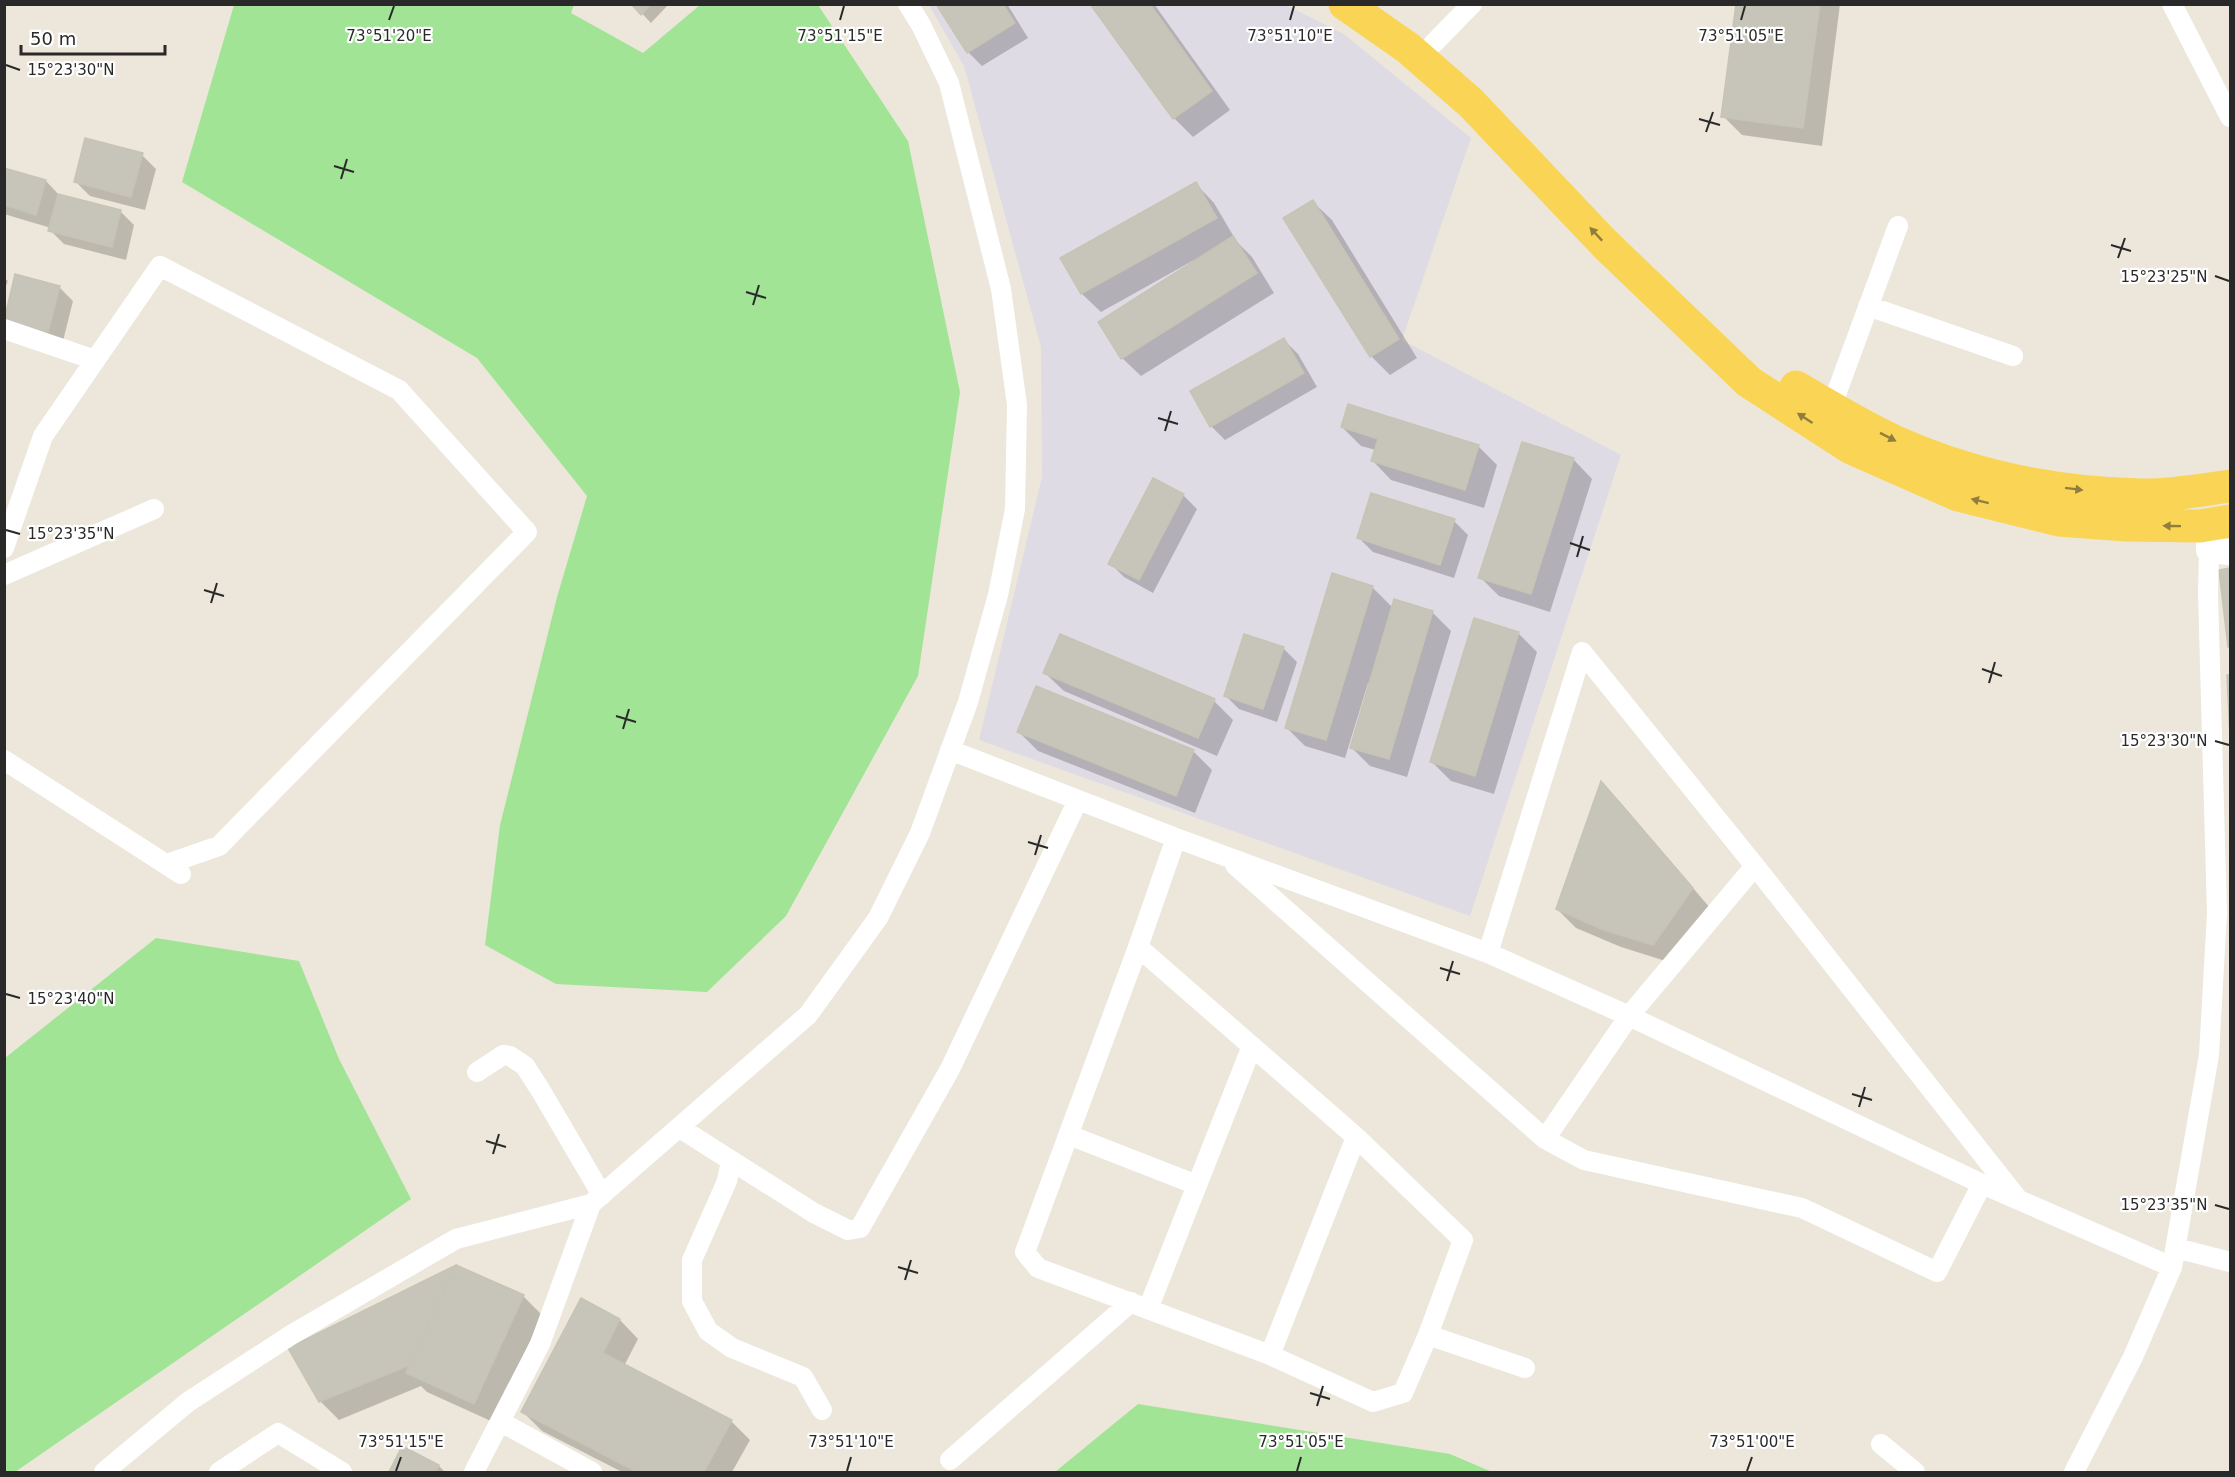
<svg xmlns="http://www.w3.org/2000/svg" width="2235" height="1477" font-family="'DejaVu Sans',sans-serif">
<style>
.industrial{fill:#dfdbe4}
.green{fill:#a1e495}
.shadow{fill:#0003}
.building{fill:#c7c4ba;stroke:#c7c4b4;stroke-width:1.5}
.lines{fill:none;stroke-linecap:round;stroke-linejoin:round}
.minor{stroke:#fff;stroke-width:20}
.tertiary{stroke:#fff;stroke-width:26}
.trunk{stroke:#f9d455;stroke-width:33}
.oneway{fill:#917e3f}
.ticks{fill:none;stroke:#292929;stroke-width:2}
.ticks-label{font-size:15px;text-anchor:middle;fill:#292929;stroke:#fff;stroke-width:4.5;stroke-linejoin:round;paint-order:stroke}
</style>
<rect width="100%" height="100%" fill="#ece7da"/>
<path class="industrial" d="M929,5h357l58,29 127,104 -69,202 219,115 -151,461 -491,-176 63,-263 -1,-130 -77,-281z"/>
<path class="green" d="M234,5h340l-3,8 72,40 57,-48h118l90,136 52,251 -42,284 -132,240 -79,76 -151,-8 -71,-39 15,-120 57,-228 30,-101 -110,-138 -295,-176z
M156,938l143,23 40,98 72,140 -396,273h-10v-414z
M1138,1404l312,50 42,18h-437z"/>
<path class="shadow" d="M633,4h34l1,1 -17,18z
M937,4h70l21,34 -46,28 -14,-14z
M1092,4h62l76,106 -37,27 -19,-19z
M1738,4h102l-18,142 -80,-11 -19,-19z
M142,155l14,14 -11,41 -55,-14 -14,-14z
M4,169l42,12 14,15 60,15 14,14 -8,35 -62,-16 -14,-14 1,-2 -47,-14z
M1196,184l18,19 20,34 -1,1 19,19 22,36 -133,83 -19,-18 74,-96 -2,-2 -93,52 -19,-18 -20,-35z
M1313,202l19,18 85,138 -27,17 -19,-19z
M4,278l4,3 -4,10z
M59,287l14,14 -11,44 -43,-10z
M1284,340l14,14 19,33 -92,53 -14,-14z
M1342,427l136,19 19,19 -13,43 -93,-28 -18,-19 3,-11 -15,-4z
M1523,444l51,16 18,19 -42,133 -51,-16 -19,-19z
M1183,495l14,14 -44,84 -29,-16 -14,-14z
M1454,521l14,14 -14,43 -81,-26 -14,-14z
M2230,570v77l-10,-76z
M1372,587l21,21 39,4 19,19 -44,146 -37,-11 -19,-19 19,-63 -2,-1 -23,75 -40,-12 -19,-19z
M1518,633l19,19 -43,142 -43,-13 -19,-19z
M1283,648l14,14 -20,60 -38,-13 -14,-14z
M1045,673l169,28 19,19 -16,36 -153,-65z
M1019,732l174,19 19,19 -17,43 -157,-62z
M1602,784l18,18 90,106 -38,55 -51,-16 -45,-19 -19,-19z
M523,1296l19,19 -49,107 -66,-30 -6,-6 -82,34 -19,-19z
M582,1301l38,19 18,19 -14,27 107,55 19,19 -18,32h-110l-80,-41 -19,-19z
M403,1448l36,18 6,6h-55z"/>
<path class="building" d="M631,4h20l-10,11z
M936,4h67l12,19 -48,30z
M1090,4h60l62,87 -39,28z
M1736,4h84l-17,124 -82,-11z
M85,138l58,15 -12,44 -57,-15z
M4,168l42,12 -10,35 -32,-10z
M1196,182l21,36 -136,76 -21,-36z
M58,194l63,16 -9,37 -64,-16z
M1313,200l86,139 -29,18 -87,-139z
M1233,236l24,37 -136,86 -23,-37z
M15,274l45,12 -12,46 -44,-11z
M1284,338l20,35 -94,54 -20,-36z
M1348,404l131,41 -14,45 -94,-29 7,-22 -37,-12z
M1522,442l52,16 -43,136 -53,-16z
M1153,478l31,16 -45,86 -31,-16z
M1371,493l84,26 -15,46 -83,-27z
M2230,568v79h-2l-9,-77z
M1332,573l41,13 -47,154 -41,-12z
M1394,599l39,12 -44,148 -39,-11z
M1474,618l45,14 -44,144 -45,-14z
M1060,634l155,65 -17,39 -155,-65z
M1244,634l40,13 -21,62 -39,-13z
M2227,675h3v62z
M1036,686l158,64 -18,46 -159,-64z
M1601,781l92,107 -40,57 -52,-16 -45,-20z
M456,1265l68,30 -50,109 -68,-31z
M456,1265l-46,100 -91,37 -31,-54z
M581,1298l39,21 -17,34 129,67 -28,52h-67l-116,-60z
M402,1446l37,19 -3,7h-47z"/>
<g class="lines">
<path class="minor" d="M2172,4l58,113
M1433,44l39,-40
M1868,306l145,50
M4,329l91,31
M1831,408l67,-182
M4,548l39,-112 117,-170 239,124 128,142 -308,314 -52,18
M4,575l150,-66
M950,750l226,88 312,115 141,63 351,167 192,84
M4,760l177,114
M1235,865l310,274 39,21 218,48 135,64 45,-88
M1138,947l218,190 107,103 -35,95 -25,58 -30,9 -103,-47 -232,-87 -13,-16 113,-305 38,-109
M1488,953l94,-301 173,214 262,332
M477,1072l26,-17 7,1 15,10 16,25 61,104
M680,1128l134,85 34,17 12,-2 90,-159 128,-269
M1069,1135l128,50
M1545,1139l84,-123 126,-150
M731,1161l-4,20 -35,79v41l16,30 24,17 71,29 19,33
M2176,1248l54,14
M1148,1309l104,-263
M1428,1335l97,33
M1270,1355l86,-218
M501,1422l91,50
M1881,1444l34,28
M950,1460l181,-158
M104,1472l84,-70 103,-67 165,-96 135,-35
M219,1472l59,-39 64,39
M474,1472l66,-128 51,-140 217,-189 70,-97 42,-85 48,-131 30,-107 17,-86 2,-104 -16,-116 -52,-206 -28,-58 -13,-21
M2074,1472l59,-115 39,-90 37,-212 8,-142 -9,-319 1,-44"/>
<path class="tertiary" d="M2209,525v25l21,2"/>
<path class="trunk" d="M1345,4l63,44 63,55 134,141 144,138 102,66 107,47 101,25 68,5 73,1 30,-5
M1796,387c33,19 65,39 100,55 76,34 161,51 244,53 30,1 61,-5 90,-9"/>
</g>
<defs><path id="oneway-solid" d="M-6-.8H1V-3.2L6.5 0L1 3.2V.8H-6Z" transform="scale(1.5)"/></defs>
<g class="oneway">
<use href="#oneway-solid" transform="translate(1596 234) rotate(-133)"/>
<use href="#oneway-solid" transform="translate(1805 418) rotate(-147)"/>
<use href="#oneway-solid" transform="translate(1888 437) rotate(27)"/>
<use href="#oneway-solid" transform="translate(2074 489) rotate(7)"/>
<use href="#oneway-solid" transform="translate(1980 501) rotate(-166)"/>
<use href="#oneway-solid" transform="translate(2172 526) rotate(-179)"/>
</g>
<path class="ticks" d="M389,20l5,-14M840,20l4,-14M1290,20l4,-14M1741,20l4,-14M6,65l14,5M1699,119l21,6M1706,132l7,-20M334,166l20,6M341,179l6,-20M2111,245l20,6M2118,258l7,-20M2215,276l14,5M746,292l20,6M753,305l6,-20M1158,418l20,6M1165,431l6,-20M6,530l14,4M1570,543l20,7M1577,557l6,-21M204,590l20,6M211,603l6,-20M1982,669l20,7M1989,683l6,-21M616,716l20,6M623,729l6,-20M2215,741l14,4M1028,842l20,6M1035,855l6,-20M1440,968l20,6M1447,981l6,-20M6,994l14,4M1852,1094l20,6M1859,1107l6,-20M486,1141l20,6M493,1154l6,-20M2215,1205l14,4M898,1267l20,6M905,1280l6,-20M1310,1393l20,6M1317,1406l6,-20M396,1471l5,-14M847,1471l4,-14M1297,1471l4,-14M1747,1471l5,-14"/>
<g class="ticks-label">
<text x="389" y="41">73°51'20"E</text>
<text x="840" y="41">73°51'15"E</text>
<text x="1290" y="41">73°51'10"E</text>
<text x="1741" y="41">73°51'05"E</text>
<text x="71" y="75">15°23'30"N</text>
<text x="2164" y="282">15°23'25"N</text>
<text x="71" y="539">15°23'35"N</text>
<text x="2164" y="746">15°23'30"N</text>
<text x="71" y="1004">15°23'40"N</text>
<text x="2164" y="1210">15°23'35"N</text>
<text x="401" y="1447">73°51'15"E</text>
<text x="851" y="1447">73°51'10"E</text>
<text x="1301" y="1447">73°51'05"E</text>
<text x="1752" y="1447">73°51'00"E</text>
</g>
<rect width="2235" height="1477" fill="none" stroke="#292929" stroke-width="12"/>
<path d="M21 45v9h144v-9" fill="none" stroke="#292929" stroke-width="3"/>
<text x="30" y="45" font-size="18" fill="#292929" stroke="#ffffff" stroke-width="4.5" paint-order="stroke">50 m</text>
</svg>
